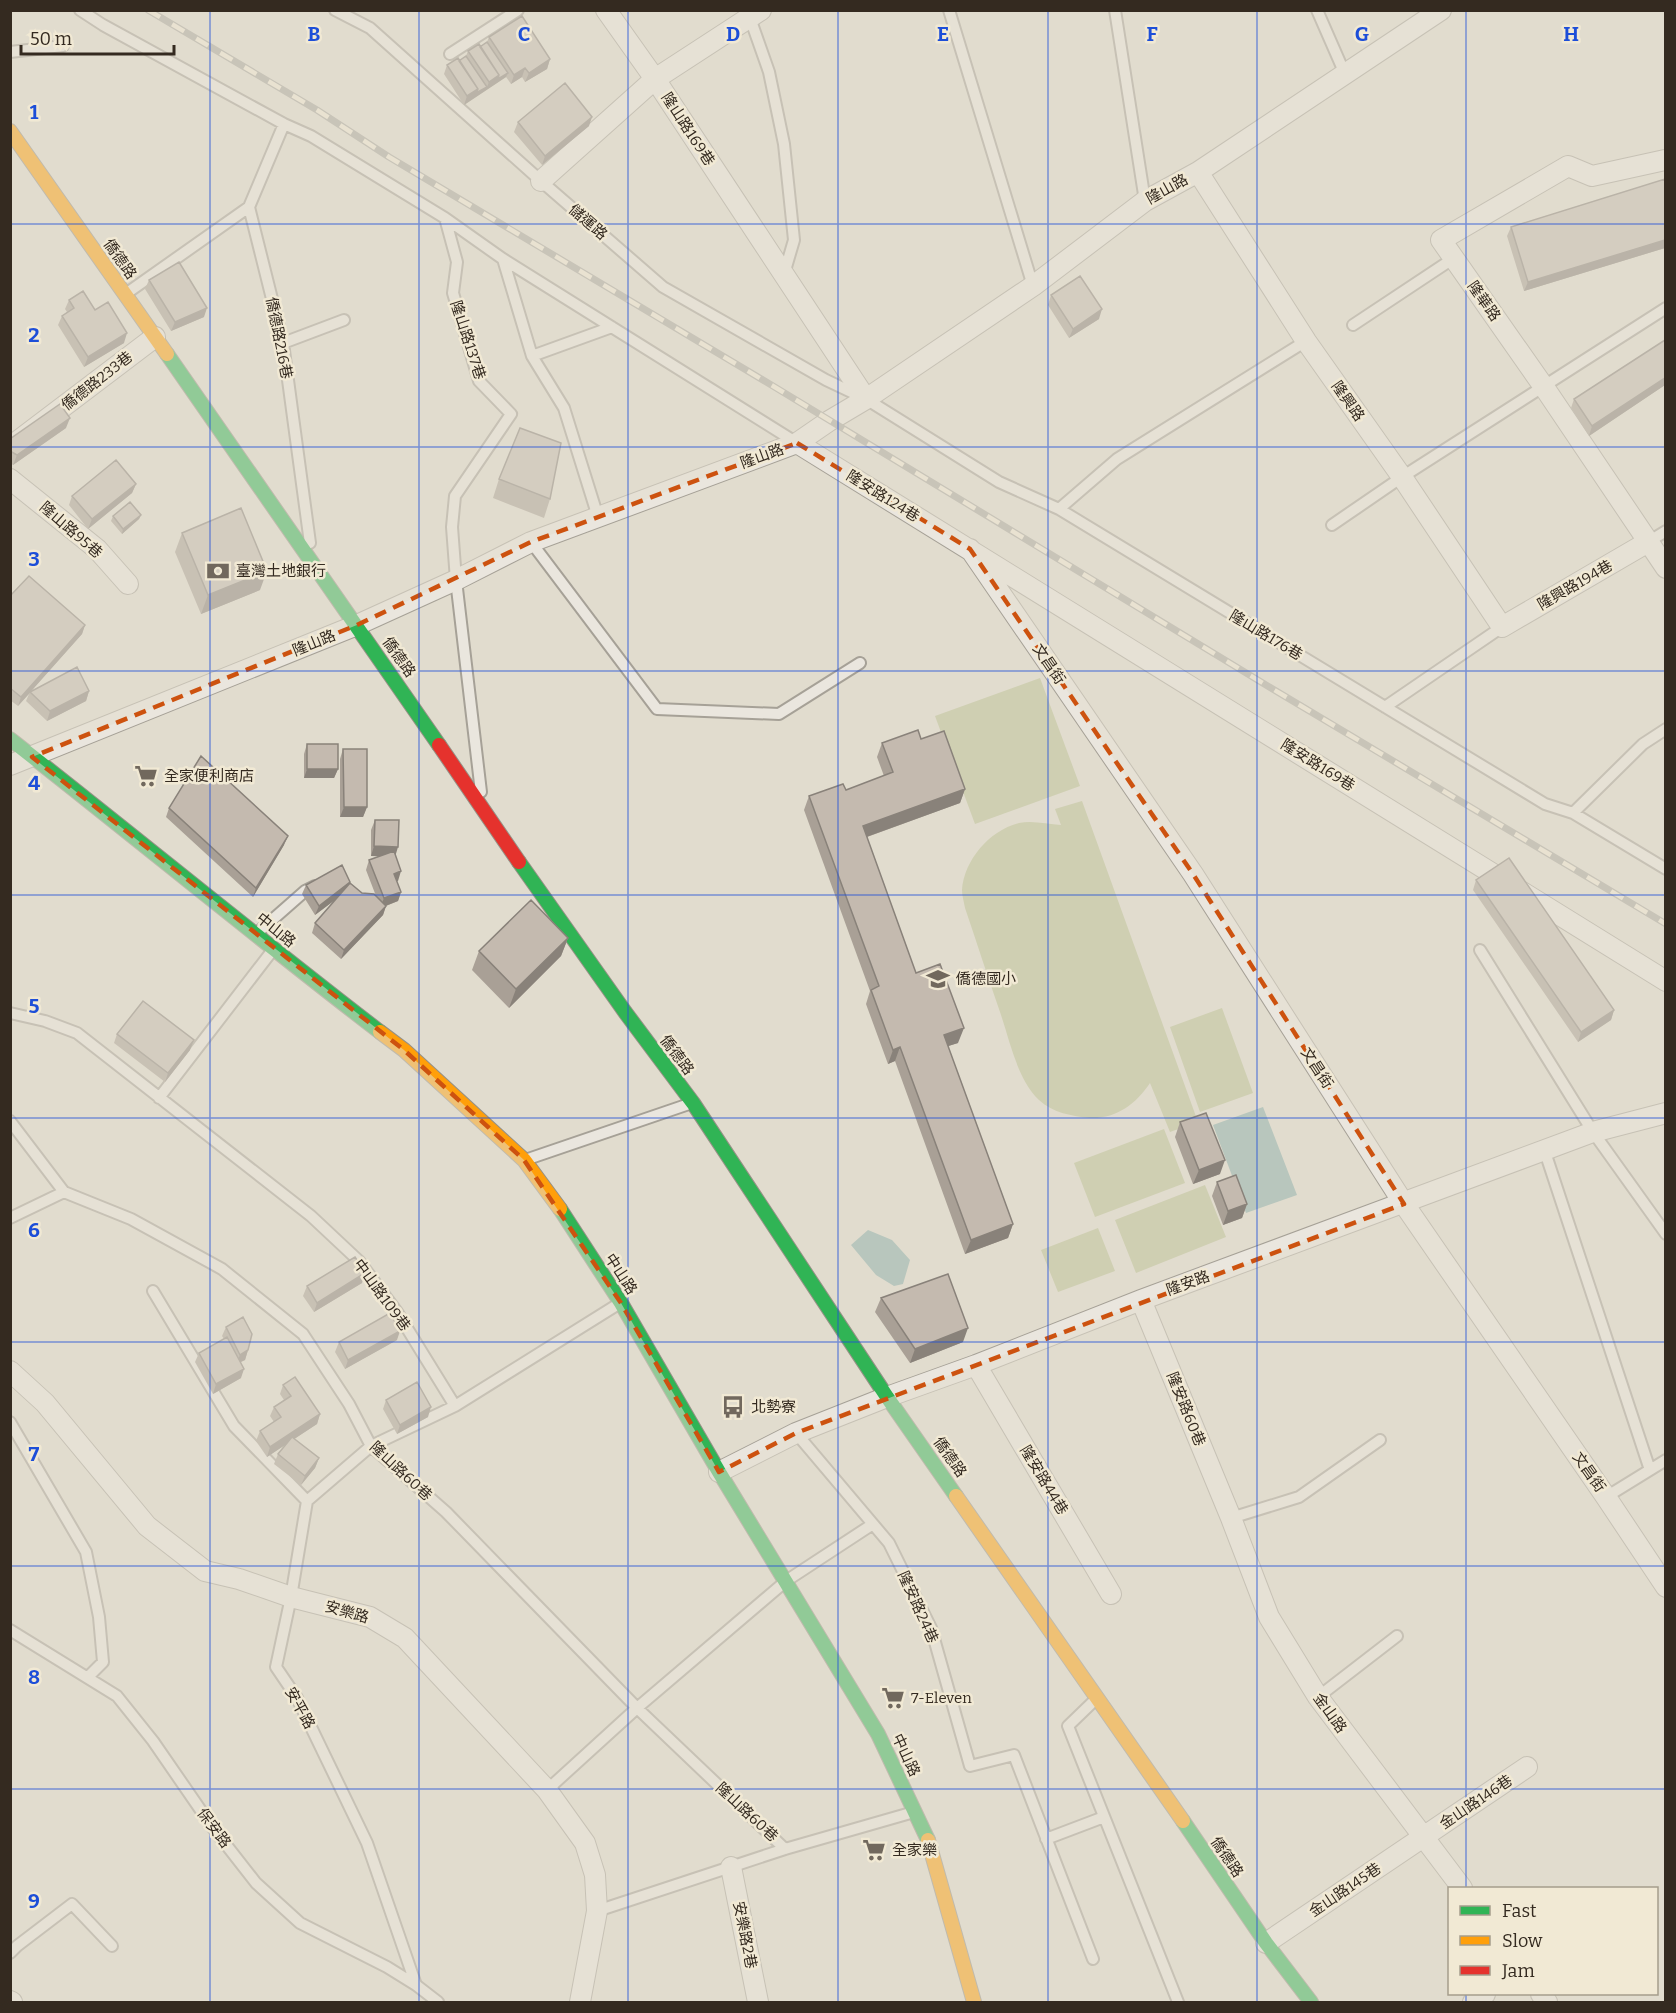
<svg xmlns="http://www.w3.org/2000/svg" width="1676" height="2013" font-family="Bitter,'Noto Sans TC',serif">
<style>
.green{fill:#cfcfb2}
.water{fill:#b8c6bd}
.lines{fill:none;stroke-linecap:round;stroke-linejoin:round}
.lane-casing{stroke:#a6a197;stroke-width:14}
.street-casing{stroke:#a6a197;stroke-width:22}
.fast-casing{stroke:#969186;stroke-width:16}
.slow-casing{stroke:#969186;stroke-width:16}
.jam-casing{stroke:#969186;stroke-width:16}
.lane{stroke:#eae6de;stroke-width:10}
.street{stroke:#eae6de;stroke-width:20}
.fast{stroke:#30b455;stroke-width:14}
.slow{stroke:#ff9f0a;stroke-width:14}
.jam{stroke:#e5322d;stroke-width:14}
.rail-casing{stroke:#a9a69e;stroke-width:7}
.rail{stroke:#f1e9d4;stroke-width:4.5;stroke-dasharray:14;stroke-linecap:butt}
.wall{fill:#a9a096}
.shaded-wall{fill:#89827a}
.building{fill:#c4baaf;stroke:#89827a;stroke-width:1.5}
.marked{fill:none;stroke:#cd520f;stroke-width:4.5;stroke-dasharray:12 8;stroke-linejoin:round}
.grid{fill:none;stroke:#1d4ed8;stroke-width:1.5;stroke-opacity:0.55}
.labels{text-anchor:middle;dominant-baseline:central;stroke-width:5;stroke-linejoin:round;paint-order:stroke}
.street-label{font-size:15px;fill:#342a20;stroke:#f1e9d4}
.poi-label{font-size:15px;fill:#342a20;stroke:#f1e9d4;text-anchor:start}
.grid-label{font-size:20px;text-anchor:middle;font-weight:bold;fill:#1d4ed8;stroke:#f1e9d4;stroke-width:5;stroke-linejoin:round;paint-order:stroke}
</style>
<rect width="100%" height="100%" fill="#e1dcce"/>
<path class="green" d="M1040,678l40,108 -105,38 -40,-108z
M1082,801l116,321 -28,10 -20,-49c-14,21 -34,36 -60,35 -18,-2 -37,-5 -51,-18 -22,-21 -29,-59 -39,-88 -12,-34 -23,-69 -35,-104 -1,-6 -3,-12 -3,-18 2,-30 28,-60 57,-67 13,-3 28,1 42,2l-6,-16z
M1222,1008l31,85 -53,19 -30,-85z
M1164,1129l21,54 -90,34 -21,-54z
M1205,1185l21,52 -90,36 -21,-53z
M1098,1228l17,43 -57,21 -17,-42z"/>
<path class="water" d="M1263,1107l34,88 -51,18 -33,-88z
M868,1230l24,10 18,20 -7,24 -9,2 -18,-11 -25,-30z"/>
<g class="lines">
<g class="lane-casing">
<path id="lane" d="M80,10l23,15 181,99 27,12 134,82 58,41 294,184
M335,10l35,18 171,153 122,106 163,93 40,19 133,83 60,27 486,295 28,9 93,56
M949,10l84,276
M1115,10l30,191
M1317,10l28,64
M750,18l19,54 15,72 10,96 -10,34
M10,52l53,-6
M450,54l68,-44
M284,124l-35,83 34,136 27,200
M445,218l12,44 -4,31 26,88 32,33 -56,82 -3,31 4,53 25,212
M503,259l29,97 32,52 34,109
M127,293l122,-86
M1353,325l101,-67
M283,343l61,-23
M532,356l80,-29
M1059,509l58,-50 189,-118
M1332,525l70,-48 264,-169
M531,542l126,167 122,5 81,-51
M1648,542l18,-11
M1385,707l117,-80
M1573,813l70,-69 23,-15
M255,935l50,-44 10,-5
M1480,950l113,182 73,102
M10,1013l35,8 32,12 234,183 48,45 38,51 58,94 -84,40 -64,55 -16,96 -15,70 21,31 70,145 49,142
M159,1098l113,-147
M10,1121l54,71 67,27 91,50 81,65 46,70 22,42 75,66 191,196 148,141
M1545,1152l105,318
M525,1160l167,-57
M10,1218l54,-26
M153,1291l81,135 73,75
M455,1406l165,-103
M10,1422l76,130 13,65 4,45 -15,15
M796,1433l93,110 42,85 39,138 44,-11 79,204
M1606,1497l60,-37
M1231,1518l68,-21 81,-57
M10,1630l107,66 36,45 60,87 43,55 44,40 87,44 29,18 22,17
M1318,1697l79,-61
M1097,1698l-29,28 110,276
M547,1790l90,-82 149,-127 87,-57
M1046,1839l58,-22
M597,1911l188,-62 129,-37
M10,1953l7,-7 55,-42 40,42"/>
</g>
<g class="street-casing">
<path id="street" d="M606,10l49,69 211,320
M1665,160l-73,16 -24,-10 -127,74 103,147 122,181
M1198,172l108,169 96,136 100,150 146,-85
M541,181l114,-102 106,-69
M797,443l869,538
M10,447l145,-110
M10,479l87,70 31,35
M970,549l223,325 211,330 202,293 60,90
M10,765l347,-140 99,-45 75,-38 266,-99 32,-22 37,-22 167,-113 112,-85 53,-29 243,-162
M1141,1300l90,218 38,99 49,80 144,191
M976,1365l135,229
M10,1371l35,32 102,123 58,45 34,8 52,18 79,20 35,21 142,152 38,53 10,32 2,36 -17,91
M719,1472l77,-39 91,-36 89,-32 165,-65 452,-168 73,-19
M731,1867l27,135
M1266,1943l261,-176
M1541,1994l6,8
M10,2001l2,1
M1473,2002l12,-8"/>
</g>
<g class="fast-casing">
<path id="fast" d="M167,354l272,391
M10,739c124,97 245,197 370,293
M519,862l106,150 68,91 194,294 69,99
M560,1209l61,94 98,169 159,262 50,106
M1183,1821l83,122 45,59"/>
</g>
<g class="slow-casing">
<path id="slow" d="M10,131l157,223
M380,1032l24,18 120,110 36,49
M956,1496l227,325
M928,1840l46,162"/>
</g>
<g class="jam-casing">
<path id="jam" d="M439,745l80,117"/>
</g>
<use href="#lane" class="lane"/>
<use href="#street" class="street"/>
<use href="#fast" class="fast"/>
<use href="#slow" class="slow"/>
<use href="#jam" class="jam"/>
<g class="rail-casing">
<path id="rail" d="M148,10l169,100 72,47 384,229 493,299 400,239"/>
</g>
<use href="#rail" class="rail"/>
</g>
<path class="wall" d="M489,37l61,22 -3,10 -22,13 -3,-5 -11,7 -5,-7 -42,28 -20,-31 3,-9 12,-4 7,-5 2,-5 12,-4 7,-5z
M518,122l71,4 -47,39 -28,-33z
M1665,179v69l-141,43 -17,-55 4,-9z
M149,280l55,37 -33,14 -26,-42z
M1051,295l48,24 -30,19 -21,-33z
M69,300l26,10 29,33 -40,24 -26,-42 4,-9 5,-4 -2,-3z
M1665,340v45l-76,51 -18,-28 3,-9z
M66,428l-53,37 -3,-2v-24z
M499,479l51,20 -6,19 -51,-20z
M136,484l-4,9 -44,36 -19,-24 3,-9z
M141,515l-2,4 -17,15 -11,-13 2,-5z
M182,533l78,57 -59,24 -26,-62z
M10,596l75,29 -3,9 -51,57h58l-3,10 -39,20 -21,-20 3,-7 -11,12 -8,-6z
M921,739l44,50 -5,14 -93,34 49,136 42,70 -10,3 65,178 -5,14 -43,16 -70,-193 -7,3 -22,-60 4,-13 -66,-181 5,-14 37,-6 38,-14 -7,-19 5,-14z
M307,744l31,25 -4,9h-30v-24z
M343,749l24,58 -4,10h-23v-58z
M169,808l115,37 -31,52 -87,-80z
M375,820l20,35 3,26h-1l4,11 -3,9 -12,5 -3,9 -42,44 -29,-26 3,-10 21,-24 -21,16 -13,-21 4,-9 44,-3v2l12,9 14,3 -10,-26 3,-10 11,-4h-9v-26z
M1476,880l138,130 -3,10 -33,22 -105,-152z
M568,938l-7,18 -52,52 -37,-38 7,-19z
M117,1034l73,16 -25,32 -51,-39z
M1180,1122l40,52 -27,10 -18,-47z
M1217,1182l30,22 -5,14 -19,7 -11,-29z
M362,1283l-48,29 -11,-16 4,-10z
M881,1298l82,44 -53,21 -35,-51z
M226,1327l22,23 -3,10 -4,2v16l-28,16 -18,-32 4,-9 25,-14 -2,-3z
M397,1340l-52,29 -10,-17 4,-10z
M283,1385l37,29 -3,10 -23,15 25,19 -4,10 -14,17 -27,-21 4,-10 8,-10 -19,13 -11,-16 4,-10 14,-9 -4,-6 4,-9 10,-7 -4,-6z
M386,1400l42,17 -31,17 -14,-25z"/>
<path class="shaded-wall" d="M550,59l-3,10 -22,13 4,-9z
M525,68l-3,9 -11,7 3,-9z
M508,73l-2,4 -42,28 3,-9 11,-7 9,-2 2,-5 10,-7z
M592,117l-3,9 -47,39 3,-9z
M1665,240v8l-141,43 4,-9z
M207,308l-3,9 -33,14 4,-9z
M1102,309l-3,10 -30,19 4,-9z
M127,333l-3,10 -40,24 4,-10z
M1665,378v7l-76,51 3,-10z
M70,418l-4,10 -53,37 4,-10z
M136,484l-4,9 -44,36 4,-10z
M141,515l-2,4 -17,15 1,-5z
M267,571l-7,19 -59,24 7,-19z
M85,625l-3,9 -64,72 3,-9z
M89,691l-3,10 -39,20 3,-10z
M307,769h31l-4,9h-30z
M965,789l-5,14 -102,37 5,-14z
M344,807h23l-4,10h-23z
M288,836l-4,9 -31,52 3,-9z
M374,846l24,1 -3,10 -24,-1z
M401,871l-3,10 -7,2 3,-9z
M350,882l-3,9 -32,24 4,-9z
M401,892l-3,9 -18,7 4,-10z
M386,906l-3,9 -42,44 3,-9z
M568,938l-7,18 -52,52 7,-19z
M1614,1010l-3,10 -33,22 3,-10z
M964,1028l-6,15 -19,6 5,-14z
M194,1040l-4,10 -25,32 3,-9z
M900,1047l-5,14 -7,3 5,-14z
M1225,1160l-5,14 -27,10 6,-14z
M1247,1204l-5,14 -19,7 5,-14z
M1013,1224l-5,14 -43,16 6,-14z
M365,1273l-3,10 -48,29 3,-9z
M968,1328l-5,14 -53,21 5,-14z
M400,1331l-3,9 -52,29 3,-9z
M248,1350l-3,10 -9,4 4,-9z
M244,1369l-3,9 -28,16 3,-10z
M431,1407l-3,10 -31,17 3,-9z
M320,1414l-3,10 -50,33 3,-10z
M319,1458l-4,10 -14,17 4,-9z"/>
<path class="building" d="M522,16l28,43 -21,14 -4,-5 -11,7 -25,-38z
M487,42l21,31 -10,6 1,-4 -19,-28z
M479,44l20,31 -10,7 -21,-31z
M466,56l21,31 -11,6 2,-4 -19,-28z
M458,58l20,31 -11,7 -20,-31z
M565,83l27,34 -47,39 -27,-34z
M1665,179v61l-137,42 -17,-55z
M179,262l28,46 -32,14 -26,-42z
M1080,276l22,33 -29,20 -22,-34z
M83,291l12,19 13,-8 19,31 -39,24 -26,-41 12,-8 -5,-8z
M1665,340v38l-73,48 -18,-27z
M60,404l10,14 -53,37 -7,-4v-12z
M520,428l41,15 -11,56 -51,-20z
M116,460l20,24 -44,35 -20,-23z
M130,502l11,13 -18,14 -10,-13z
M241,508l26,63 -59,24 -26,-62z
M29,576l56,49 -64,72 -11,-9v-92z
M77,667l12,24 -39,20 -20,-19z
M918,730l3,9 23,-8 21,58 -102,37 53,147 24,-9 24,64 -20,7 69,189 -42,16 -71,-193 -7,3 -22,-60 8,-4 -70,-190 34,-12 3,6 47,-18 -11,-29z
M307,744h31v25h-31z
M343,749h24v58h-23z
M201,756l87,80 -32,52 -87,-80z
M375,820h24l-1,27 -24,-1z
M394,851l7,20 -7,3 7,18 -17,6 -15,-38z
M1509,858l105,152 -33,22 -105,-152z
M342,865l8,17 -31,24 -13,-21z
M350,883l12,10 12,1 12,12 -42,44 -29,-27z
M531,900l37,38 -52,51 -37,-38z
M143,1001l51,39 -26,33 -51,-39z
M1206,1113l19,47 -26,10 -19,-48z
M1236,1175l11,29 -19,7 -11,-29z
M355,1257l10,16 -48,30 -10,-17z
M948,1274l20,54 -53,21 -34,-51z
M390,1313l10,18 -52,29 -9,-18z
M243,1317l9,17 -4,16 -8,5 -14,-28z
M227,1337l17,32 -28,15 -17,-31z
M295,1377l25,37 -50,33 -10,-16 21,-14 -7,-10 17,-11 -8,-11z
M417,1382l14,25 -31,18 -14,-25z
M292,1437l27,21 -14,18 -27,-22z"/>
<path d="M0 0H1676V2013H0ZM797,443l173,106 223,325 211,330 -608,229 -77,39 -98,-169 -97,-143 -120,-110 -372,-293 325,-132 174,-83z" fill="#e1dcce" fill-opacity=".55" fill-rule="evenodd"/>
<path class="marked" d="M797,443l173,106 223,325 211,330 -608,229 -77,39 -98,-169 -97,-143 -120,-110 -372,-293 325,-132 174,-83z"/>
<path class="grid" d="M210,10v1992M419,10v1992M628,10v1992M838,10v1992M1048,10v1992M1257,10v1992M1466,10v1878M10,224h1656M10,447h1656M10,671h1656M10,895h1656M10,1118h1656M10,1342h1656M10,1566h1656M10,1789h1656M1466,1994v8"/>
<defs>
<g id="bank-bare" transform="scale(1.8)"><path d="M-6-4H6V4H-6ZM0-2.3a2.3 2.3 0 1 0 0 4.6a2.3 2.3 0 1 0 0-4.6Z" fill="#71685d" stroke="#f1e9d4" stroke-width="2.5" paint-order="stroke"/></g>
<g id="supermarket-bare" transform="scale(1.8)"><path d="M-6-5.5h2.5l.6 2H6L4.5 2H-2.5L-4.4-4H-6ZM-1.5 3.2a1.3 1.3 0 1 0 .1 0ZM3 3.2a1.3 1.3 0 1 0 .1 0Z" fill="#71685d" stroke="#f1e9d4" stroke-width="2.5" paint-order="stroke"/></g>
<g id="school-bare" transform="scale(1.8)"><path d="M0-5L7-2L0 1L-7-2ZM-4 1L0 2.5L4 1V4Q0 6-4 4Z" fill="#71685d" stroke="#f1e9d4" stroke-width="2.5" paint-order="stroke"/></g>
<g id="bus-bare" transform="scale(1.8)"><path d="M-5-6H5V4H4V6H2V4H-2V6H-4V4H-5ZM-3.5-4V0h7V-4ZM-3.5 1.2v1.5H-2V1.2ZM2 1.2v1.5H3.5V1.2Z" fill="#71685d" stroke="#f1e9d4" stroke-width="2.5" paint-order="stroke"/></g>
</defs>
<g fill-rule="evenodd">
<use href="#bank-bare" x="218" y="571"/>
<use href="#supermarket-bare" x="146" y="776"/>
<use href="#school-bare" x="938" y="979"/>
<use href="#bus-bare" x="733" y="1407"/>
<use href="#supermarket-bare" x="893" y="1698"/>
<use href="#supermarket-bare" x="874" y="1850"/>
</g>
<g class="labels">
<g class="street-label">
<text transform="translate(688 129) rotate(57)">隆山路169巷</text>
<text transform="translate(1167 189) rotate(-29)">隆山路</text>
<text transform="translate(588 222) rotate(41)">儲運路</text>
<text transform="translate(120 259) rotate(55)">僑德路</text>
<text transform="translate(1484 301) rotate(55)">隆華路</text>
<text transform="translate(279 338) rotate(79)">僑德路216巷</text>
<text transform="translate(468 340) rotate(72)">隆山路137巷</text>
<text transform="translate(97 381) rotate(-38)">僑德路233巷</text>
<text transform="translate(1348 401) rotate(55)">隆興路</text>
<text transform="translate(762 456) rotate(-20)">隆山路</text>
<text transform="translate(883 496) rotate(32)">隆安路124巷</text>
<text transform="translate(71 530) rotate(41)">隆山路95巷</text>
<text transform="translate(1575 585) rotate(-30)">隆興路194巷</text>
<text transform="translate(1266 635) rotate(31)">隆山路176巷</text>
<text transform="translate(314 643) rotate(-22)">隆山路</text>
<text transform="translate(399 657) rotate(55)">僑德路</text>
<text transform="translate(1049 664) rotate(56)">文昌街</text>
<text transform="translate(1318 765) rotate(32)">隆安路169巷</text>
<text transform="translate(276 930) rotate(39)">中山路</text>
<text transform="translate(677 1055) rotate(53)">僑德路</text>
<text transform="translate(1317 1068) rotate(57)">文昌街</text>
<text transform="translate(621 1274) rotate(57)">中山路</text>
<text transform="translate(1188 1283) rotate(-20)">隆安路</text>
<text transform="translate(382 1295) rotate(54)">中山路109巷</text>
<text transform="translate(1186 1409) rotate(68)">隆安路60巷</text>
<text transform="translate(950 1457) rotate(55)">僑德路</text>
<text transform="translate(401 1471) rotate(43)">隆山路60巷</text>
<text transform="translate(1589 1472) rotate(55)">文昌街</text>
<text transform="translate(1044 1480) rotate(59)">隆安路44巷</text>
<text transform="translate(918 1607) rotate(66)">隆安路24巷</text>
<text transform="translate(347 1612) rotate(16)">安樂路</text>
<text transform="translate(300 1708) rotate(61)">安平路</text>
<text transform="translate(1330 1713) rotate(54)">金山路</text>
<text transform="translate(906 1755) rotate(65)">中山路</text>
<text transform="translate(1476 1802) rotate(-34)">金山路146巷</text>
<text transform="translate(747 1812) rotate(43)">隆山路60巷</text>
<text transform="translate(214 1828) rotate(53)">保安路</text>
<text transform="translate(1227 1857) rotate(56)">僑德路</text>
<text transform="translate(1345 1890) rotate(-34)">金山路145巷</text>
<text transform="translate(745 1935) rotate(79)">安樂路2巷</text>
</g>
<g class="poi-label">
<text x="236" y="571">臺灣土地銀行</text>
<text x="164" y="776">全家便利商店</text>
<text x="956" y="979">僑德國小</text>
<text x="751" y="1407">北勢寮</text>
<text x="911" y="1698">7-Eleven</text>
<text x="892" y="1850">全家樂</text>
</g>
</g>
<g class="grid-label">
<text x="314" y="41">B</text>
<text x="524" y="41">C</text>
<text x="733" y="41">D</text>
<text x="943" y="41">E</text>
<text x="1152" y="41">F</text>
<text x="1362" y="41">G</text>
<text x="1571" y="41">H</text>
<text x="34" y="119">1</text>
<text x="34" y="342">2</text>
<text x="34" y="566">3</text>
<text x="34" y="790">4</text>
<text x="34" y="1013">5</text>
<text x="34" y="1237">6</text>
<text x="34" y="1461">7</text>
<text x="34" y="1684">8</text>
<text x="34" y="1908">9</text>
</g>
<rect width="1676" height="2013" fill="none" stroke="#342a20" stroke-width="24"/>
<rect x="1448" y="1887" width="210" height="108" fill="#f1e9d4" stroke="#a59d8c" stroke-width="1.5"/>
<rect x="1460" y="1906" width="30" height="9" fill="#30b455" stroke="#a59d8c" stroke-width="1.5"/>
<text x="1502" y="1917" font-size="18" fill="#342a20">Fast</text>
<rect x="1460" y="1936" width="30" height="9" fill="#ff9f0a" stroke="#a59d8c" stroke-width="1.5"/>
<text x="1502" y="1947" font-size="18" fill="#342a20">Slow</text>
<rect x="1460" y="1966" width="30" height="9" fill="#e5322d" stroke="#a59d8c" stroke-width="1.5"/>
<text x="1502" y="1977" font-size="18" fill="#342a20">Jam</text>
<path d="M21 45v9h153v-9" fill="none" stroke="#342a20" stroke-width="3"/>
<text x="30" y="45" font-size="18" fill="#342a20" stroke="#f1e9d4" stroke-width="4.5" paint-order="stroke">50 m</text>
</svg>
